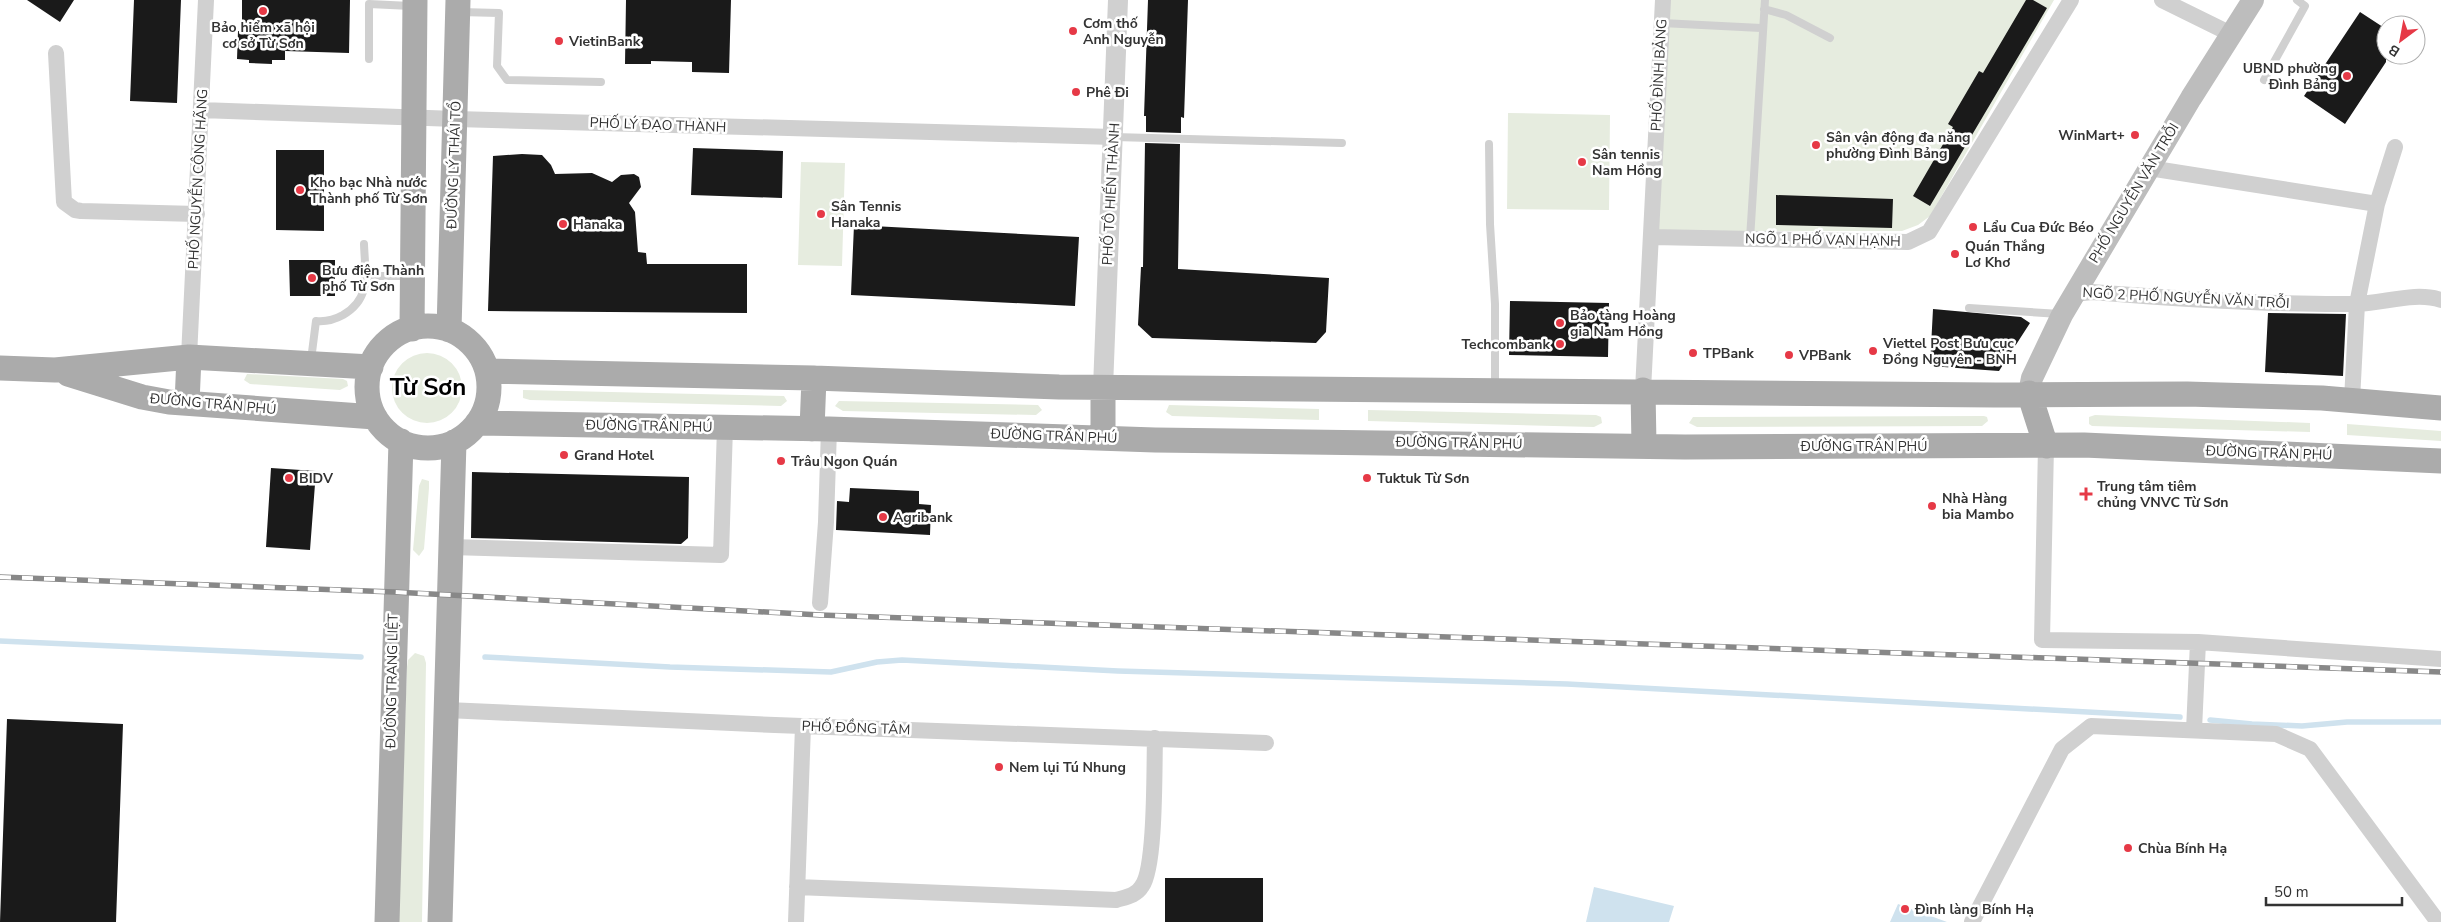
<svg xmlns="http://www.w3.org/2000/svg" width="2441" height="922" font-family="'Nunito Sans',sans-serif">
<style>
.green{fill:#e6ecdf}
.water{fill:#cfe2ee}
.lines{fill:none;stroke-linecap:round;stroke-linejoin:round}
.stream{stroke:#cfe2ee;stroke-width:5.5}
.building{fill:#1a1a1a}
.service{stroke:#d0d0d0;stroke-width:8}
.minor{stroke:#d0d0d0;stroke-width:16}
.tertiary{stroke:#d0d0d0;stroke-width:20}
.secondary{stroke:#bdbdbd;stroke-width:22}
.primary{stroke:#ababab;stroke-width:25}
.rail-casing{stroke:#888;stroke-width:5.5}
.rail{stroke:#fff;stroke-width:4;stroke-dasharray:11;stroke-linecap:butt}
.poi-dot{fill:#e63946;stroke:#fff;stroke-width:2}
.labels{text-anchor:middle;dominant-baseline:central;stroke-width:5;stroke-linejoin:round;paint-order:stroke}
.poi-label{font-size:14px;font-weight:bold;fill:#333;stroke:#fff;text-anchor:start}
.street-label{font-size:14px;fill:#333;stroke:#fff}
.town-label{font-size:24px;font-weight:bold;fill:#000;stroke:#fff}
</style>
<rect width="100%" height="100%" fill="#fff"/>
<path class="green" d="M1670,0h384l-124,216 -12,9 -16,6h-244z
M1508,113l102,2 -1,95 -102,-1z
M801,162l44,1 -3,103 -44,-1z
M392 388a35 35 0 1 1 70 0a35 35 0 1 1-70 0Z
M247,374l96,5 4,2 1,5 -8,4 -90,-6 -6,-4z
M523,390l261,6 3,5 -6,5 -251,-6 -7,-2z
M839,401l199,4 4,5 -6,5 -193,-4 -8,-5z
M1169,405l150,4v11l-147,-4 -6,-4z
M1368,410l228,5 5,2 1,6 -8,4 -226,-6z
M2095,415l215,8v9l-218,-6 -3,-2v-7z
M1984,416l3,1 1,4 -6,5 -285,1 -8,-4 4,-6z
M2347,424l94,7v10l-94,-6z
M422,479l7,2v7l-5,61 -5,7 -6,-6 6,-64z
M415,653l9,3 2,7 -4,259h-24l9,-255 1,-7z"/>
<path class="water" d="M1594,887l80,19 -5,16h-83z
M1898,904l49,18h-57z"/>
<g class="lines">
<path class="stream" d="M0,641l361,16
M485,657l185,10 161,5 46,-10 25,-2 216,11 449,13 613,33
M2210,720l42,4 50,2 45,-4h94"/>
</g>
<path class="building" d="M27,0h47l-14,22z
M134,0h47l-4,103 -47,-2z
M242,0h108l-1,53 -64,-2v9h-13v4l-23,-1v-3l-12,-1 1,-28h4z
M626,0h105l-2,73 -37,-1v-10l-41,-1v3h-26z
M1148,0h40l-4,118 -3,-1v16l-35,-1v-16h-2z
M2026,0h7l14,8 -117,198 -17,-10 40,-69 -5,-3 31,-53 4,2z
M2360,12l26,17v33l-41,62 -41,-28z
M1145,143l35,1 -2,125 151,9 -3,54 -10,11 -164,-5 -14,-13 3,-58h2z
M693,148l90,3 -1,47 -91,-3z
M276,150h48v81l-48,-1z
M522,154l20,1 9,10 4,9 37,-1 20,9 9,-7 13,-1 5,3 2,10 -12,16 6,9 3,40 8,1 1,11h100v49l-259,-2 5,-155z
M1776,195l117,4 -1,29 -116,-3z
M854,225l225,12 -4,69 -224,-11z
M289,260h46v36h-45z
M1510,301l99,2 -1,54 -99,-2z
M1933,309l88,8 9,6 -31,48 -69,-5z
M2268,313l78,1 -3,62 -78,-4z
M271,468l45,3 -6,79 -44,-3z
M472,472l217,5 -1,61 -7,6 -210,-6z
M850,488l69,3v13l12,1 -1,30 -94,-5 1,-29 12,1z
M7,719l116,5 -7,198h-116z
M1165,878h98v44h-98z"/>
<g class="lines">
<path class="service" d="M1764,9l22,6 44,23
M460,12l39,1 -2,53 10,14 94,2
M1662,23l99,5
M369,59v-55l42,2
M2264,80l41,-74 -8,-6
M1114,137l228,6
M1489,144l1,80 5,80v83
M1750,239l15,-239
M365,276h45
M1969,308l91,6
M311,360l5,-39c10,1 18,-1 27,-6 29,-17 22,-41 21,-71"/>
<path class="minor" d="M2162,0l69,34
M56,53l8,149 11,8 6,1 116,3
M201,110l255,9 658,18
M2149,168l228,36
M1652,237l256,5 21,-10 142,-232
M2074,294l18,-2c87,7 175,13 263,12 28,0 59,-13 86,-4
M189,357l17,-357
M1643,390l20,-390
M2352,400l5,-96 20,-100 18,-57
M2046,446l-4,194 156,2 -4,88
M451,547l270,8 4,-128
M820,603l6,-81 3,-93
M2198,642l243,17
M447,710l328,15 491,18
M797,887l319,13c10,-3 20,-4 26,-14 14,-19 12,-119 13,-148
M796,922l7,-196
M1972,922l90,-173 29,-23 185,8 34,15 128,173"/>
<path class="tertiary" d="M1103,388l15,-388"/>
<path class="secondary" d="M2029,393l3,-15 30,-63 129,-217 62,-98"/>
<path class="primary" d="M367 387a61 61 0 1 1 122 0a61 61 0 1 1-122 0Z
M412,329l3,-329
M449,330l9,-330
M0,368l55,2 134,-13 182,10
M487,371l327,7 245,9 936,8 192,-1 135,4 119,10
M68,374l74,23 27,5 206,15
M1643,390l1,55
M2029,393l17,53
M187,403l2,-46
M477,423l352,6 326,11 530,7 399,-2 357,16
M812,429l2,-51
M1103,438v-50
M387,922l14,-481
M440,922l14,-480"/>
<g class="rail-casing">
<path id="rail" d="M0,577l394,15 426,23 1621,57"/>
</g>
<use href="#rail" class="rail"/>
</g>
<g class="poi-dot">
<circle cx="263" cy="11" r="5"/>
<circle cx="1073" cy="31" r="5"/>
<circle cx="559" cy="41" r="5"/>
<circle cx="2347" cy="76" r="5"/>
<circle cx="1076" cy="92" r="5"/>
<circle cx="2135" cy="135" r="5"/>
<circle cx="1816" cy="145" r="5"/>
<circle cx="1582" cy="162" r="5"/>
<circle cx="300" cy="190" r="5"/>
<circle cx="821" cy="214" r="5"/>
<circle cx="563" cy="224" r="5"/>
<circle cx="1973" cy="227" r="5"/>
<circle cx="1955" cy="254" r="5"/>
<circle cx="312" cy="278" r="5"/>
<circle cx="1560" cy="323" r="5"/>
<circle cx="1560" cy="344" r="5"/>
<circle cx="1873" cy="351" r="5"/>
<circle cx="1693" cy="353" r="5"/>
<circle cx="1789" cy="355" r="5"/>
<circle cx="564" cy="455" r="5"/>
<circle cx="781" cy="461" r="5"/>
<circle cx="289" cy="478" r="5"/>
<circle cx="1367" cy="478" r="5"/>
<path d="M2083.5 486.5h5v5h5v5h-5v5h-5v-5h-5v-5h5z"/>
<circle cx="1932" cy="506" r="5"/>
<circle cx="883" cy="517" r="5"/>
<circle cx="999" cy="767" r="5"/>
<circle cx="2128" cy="848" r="5"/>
<circle cx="1905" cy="909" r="5"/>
</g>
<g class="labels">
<g class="poi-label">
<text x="1083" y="23">Cơm thố<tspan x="1083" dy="16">Anh Nguyễn</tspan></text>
<text x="263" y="27" text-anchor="middle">Bảo hiểm xã hội<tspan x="263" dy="16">cơ sở Từ Sơn</tspan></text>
<text x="569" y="41">VietinBank</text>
<text x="2337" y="68" text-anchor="end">UBND phường<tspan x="2337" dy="16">Đình Bảng</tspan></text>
<text x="1086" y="92">Phê Đi</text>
<text x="2125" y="135" text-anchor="end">WinMart+</text>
<text x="1826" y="137">Sân vận động đa năng<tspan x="1826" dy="16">phường Đình Bảng</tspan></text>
<text x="1592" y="154">Sân tennis<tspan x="1592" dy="16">Nam Hồng</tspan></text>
<text x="310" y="182">Kho bạc Nhà nước<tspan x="310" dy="16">Thành phố Từ Sơn</tspan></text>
<text x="831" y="206">Sân Tennis<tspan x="831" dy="16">Hanaka</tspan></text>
<text x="573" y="224">Hanaka</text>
<text x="1983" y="227">Lẩu Cua Đức Béo</text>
<text x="1965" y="246">Quán Thắng<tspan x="1965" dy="16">Lơ Khơ</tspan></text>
<text x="322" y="270">Bưu điện Thành<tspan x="322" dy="16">phố Từ Sơn</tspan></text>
<text x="1570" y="315">Bảo tàng Hoàng<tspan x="1570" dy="16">gia Nam Hồng</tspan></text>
<text x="1883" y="343">Viettel Post Bưu cục<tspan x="1883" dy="16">Đồng Nguyên - BNH</tspan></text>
<text x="1550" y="344" text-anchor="end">Techcombank</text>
<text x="1703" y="353">TPBank</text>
<text x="1799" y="355">VPBank</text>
<text x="574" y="455">Grand Hotel</text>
<text x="791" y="461">Trâu Ngon Quán</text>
<text x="299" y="478">BIDV</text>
<text x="1377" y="478">Tuktuk Từ Sơn</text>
<text x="2097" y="486">Trung tâm tiêm<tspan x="2097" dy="16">chủng VNVC Từ Sơn</tspan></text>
<text x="1942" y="498">Nhà Hàng<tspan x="1942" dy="16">bia Mambo</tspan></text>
<text x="893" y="517">Agribank</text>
<text x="1009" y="767">Nem lụi Tú Nhung</text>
<text x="2138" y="848">Chùa Bính Hạ</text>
<text x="1915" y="909">Đình làng Bính Hạ</text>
</g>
<g class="street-label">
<text transform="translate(1659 75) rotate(-87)">PHỐ ĐÌNH BẢNG</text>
<text transform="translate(658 125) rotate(2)">PHỐ LÝ ĐẠO THÀNH</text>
<text transform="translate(454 165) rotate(-88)">ĐƯỜNG LÝ THÁI TỔ</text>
<text transform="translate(198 179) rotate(-87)">PHỐ NGUYỄN CÔNG HÃNG</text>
<text transform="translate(2134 193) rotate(-59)">PHỐ NGUYỄN VĂN TRỖI</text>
<text transform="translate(1111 194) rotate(-87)">PHỐ TÔ HIẾN THÀNH</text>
<text transform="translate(1823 240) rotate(1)">NGÕ 1 PHỐ VẠN HẠNH</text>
<text transform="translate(2186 298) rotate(3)">NGÕ 2 PHỐ NGUYỄN VĂN TRỖI</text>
<text transform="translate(213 404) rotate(5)">ĐƯỜNG TRẦN PHÚ</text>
<text transform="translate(649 426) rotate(1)">ĐƯỜNG TRẦN PHÚ</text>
<text transform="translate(1054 436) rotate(2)">ĐƯỜNG TRẦN PHÚ</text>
<text transform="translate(1459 443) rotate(1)">ĐƯỜNG TRẦN PHÚ</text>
<text x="1864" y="446">ĐƯỜNG TRẦN PHÚ</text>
<text transform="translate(2269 453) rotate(2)">ĐƯỜNG TRẦN PHÚ</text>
<text transform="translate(392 681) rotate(-89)">ĐƯỜNG TRANG LIỆT</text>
<text transform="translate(856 728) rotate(2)">PHỐ ĐỒNG TÂM</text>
</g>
<g class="town-label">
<text x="428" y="387">Từ Sơn</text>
</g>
</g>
<g transform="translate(2401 40) rotate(212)"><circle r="24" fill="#ffffff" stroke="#adadad"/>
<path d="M0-4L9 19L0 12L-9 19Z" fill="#e63946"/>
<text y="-8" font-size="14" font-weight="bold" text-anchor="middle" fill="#333333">B</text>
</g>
<path d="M2266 897v8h136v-8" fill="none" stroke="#333333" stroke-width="2.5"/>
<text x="2274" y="897" font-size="15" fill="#333333" stroke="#ffffff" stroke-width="4" paint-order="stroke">50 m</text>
</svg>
